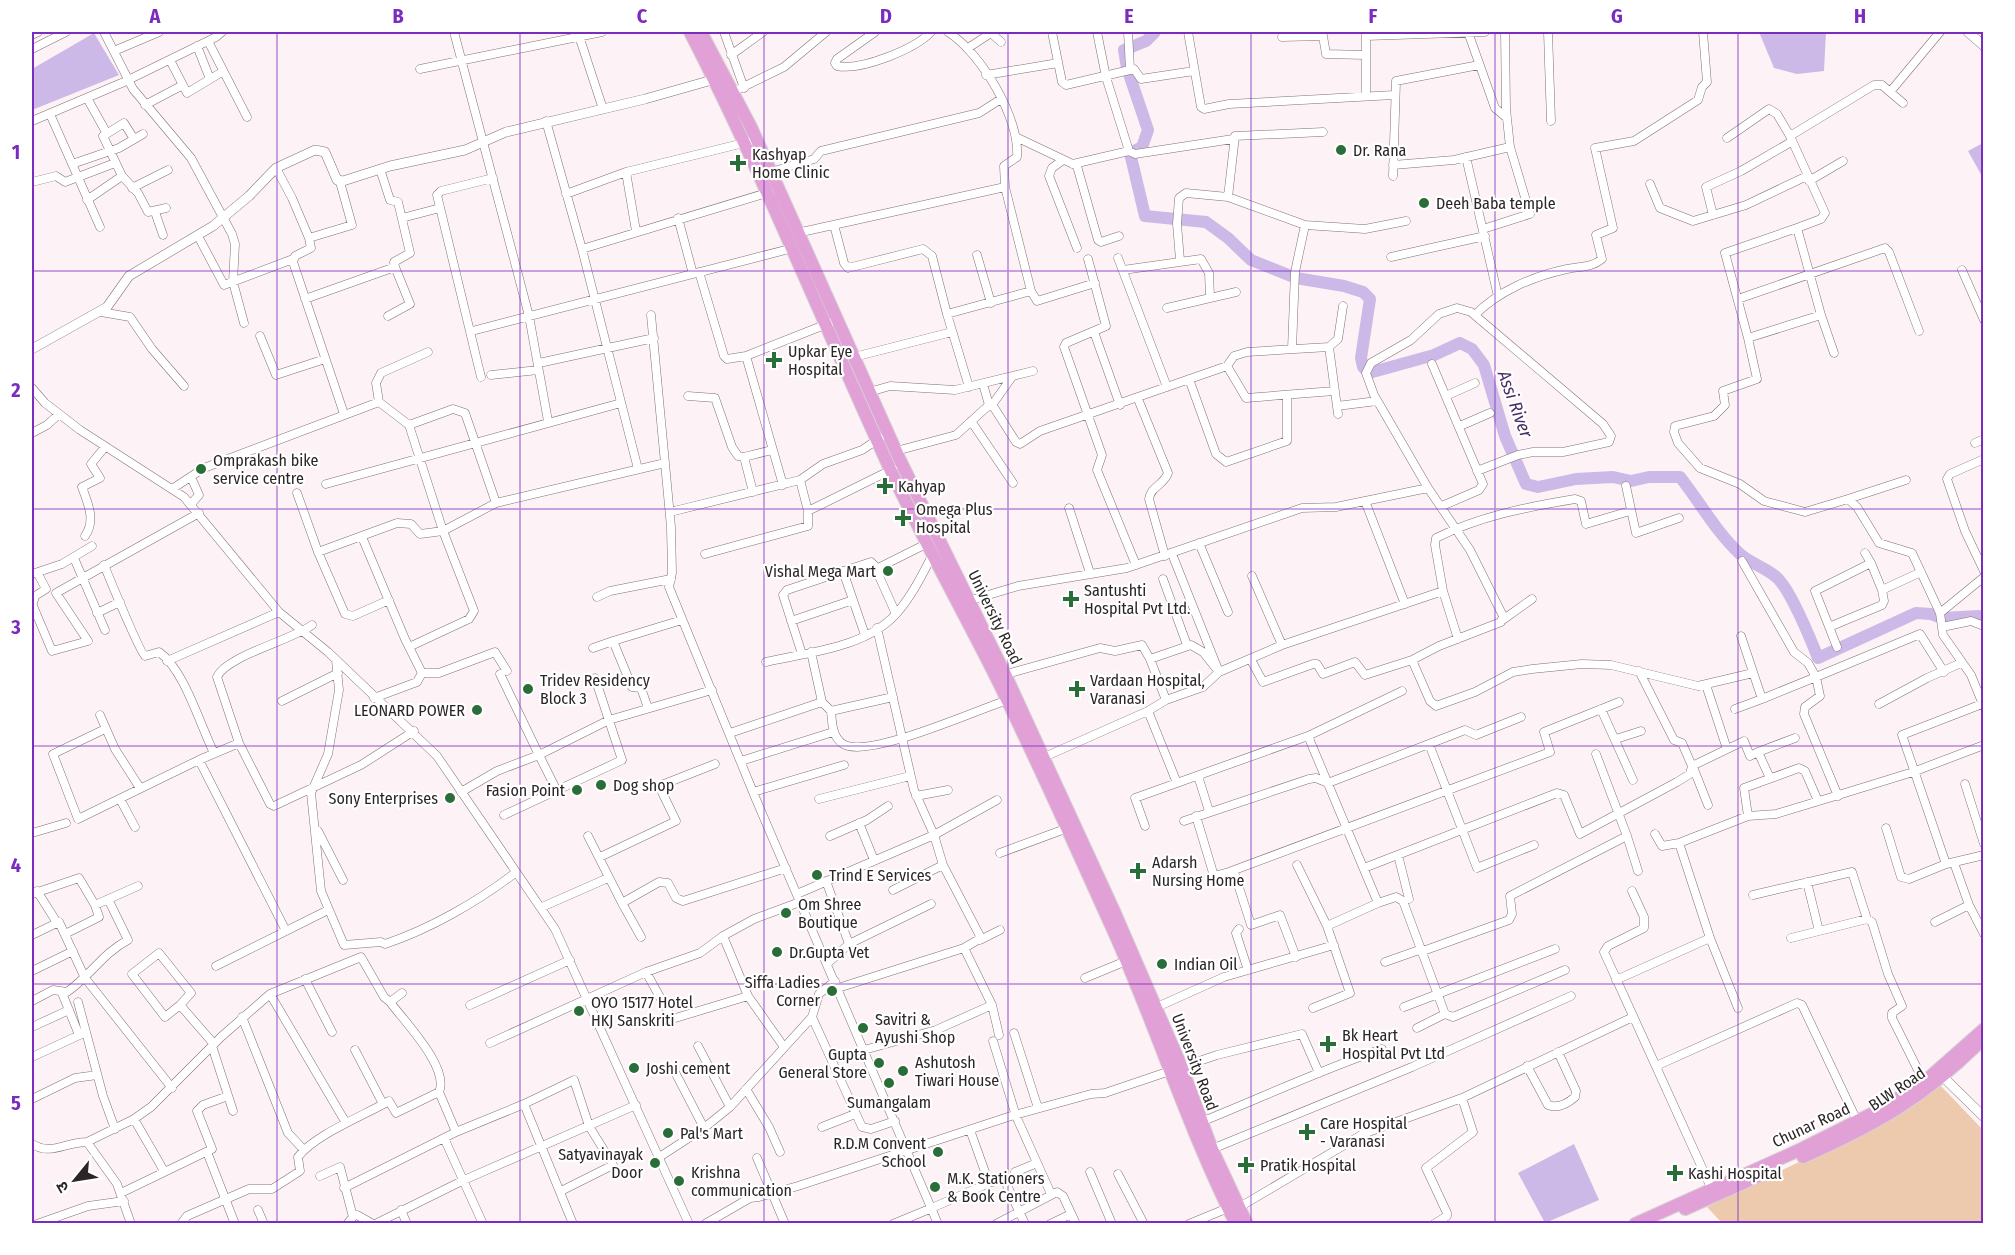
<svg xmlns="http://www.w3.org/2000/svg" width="2015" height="1255" font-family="'Fira Sans Condensed','Noto Sans Devanagari',sans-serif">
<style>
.green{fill:#edcaad}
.water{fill:#cdb9e7}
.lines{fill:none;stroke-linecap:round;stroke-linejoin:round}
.river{stroke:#cdb9e7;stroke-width:12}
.minor-casing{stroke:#817175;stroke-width:9}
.tertiary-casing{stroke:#817175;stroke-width:10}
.primary-casing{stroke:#d5d3d4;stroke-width:14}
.minor{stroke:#fff;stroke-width:8}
.tertiary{stroke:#fff;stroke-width:9}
.primary{stroke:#e1a1d7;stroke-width:12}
.grid{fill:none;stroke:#7b2cbf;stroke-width:1.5;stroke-opacity:0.55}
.poi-dot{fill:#296d39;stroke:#fff;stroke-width:2}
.labels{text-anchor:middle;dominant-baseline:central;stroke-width:4.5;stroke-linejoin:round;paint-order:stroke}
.poi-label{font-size:16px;fill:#2c2527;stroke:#fff;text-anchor:start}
.street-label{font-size:16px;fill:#2c2527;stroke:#fff}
.water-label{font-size:18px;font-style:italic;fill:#492d65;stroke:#fff}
.neatline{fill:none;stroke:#7b2cbf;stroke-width:2}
.grid-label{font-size:20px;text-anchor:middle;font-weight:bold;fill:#7b2cbf}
</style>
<rect width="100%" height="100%" fill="#fdf2f5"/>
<path class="green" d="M1940,1085l43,45v93h-261l-15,-16 153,-75z"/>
<path class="water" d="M1759,32h67l-2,39 -27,3 -23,-6z
M94,33l25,42 -87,35v-41z
M1983,143v35l-15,-27z
M1574,1144l25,56 -54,23 -27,-50z"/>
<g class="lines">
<path class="river" d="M1155,32l-9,9 -22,9 3,18 21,62 -6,17 -12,6 15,63 61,6 22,16 23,22 45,18 48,8 19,6 7,7 -9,59 2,9 6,6 65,-18 26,-12 12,6 12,16 21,71 21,48 12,3 38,-8 37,-2 18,4 18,-4h31c20,25 36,55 60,77 10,9 24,13 35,22 14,10 36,64 43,82l98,-45 15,1 11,4 37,-2 5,5"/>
<g class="minor-casing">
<path id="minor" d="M104,32l29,57 58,69 41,76 3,10 -2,38 11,41
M454,32l75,284 19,105
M724,32l20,56
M875,32l-38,27 -2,4 2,3c24,5 78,-17 94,-34
M948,32c33,21 72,86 69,125l-13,9 1,21 26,104 6,10 58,-18
M1052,32l10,50 4,3 68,-16 7,10 53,-8
M1097,32l9,45 23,74 6,3 98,-15
M1128,32l2,37
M1188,32l13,75 3,2 25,-5 165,-9
M1366,32v64
M1468,32l27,76 12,10
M1548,32l3,89
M578,33l25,76
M32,35l6,-3
M1366,36l119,-4
M1282,37l41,-1 3,18 39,1
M208,41l39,76
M197,46l13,33
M968,48l23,-15 10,9
M32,49l34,-17
M114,51l45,-19
M731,55l32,-23
M170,60l17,33 35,-21
M420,69l182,-37
M986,75l72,-12
M1890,92l13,11
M731,93l53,-26 42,-35
M87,98l19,34
M145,105l36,-19
M50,114l50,113
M32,121l92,-39 92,-45 6,-5
M546,121l36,128 56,220
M1018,138l59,28 21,74 3,2 18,-6
M1727,138l42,-29 8,5 13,22
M134,139l-10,-16 -21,13 19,40 16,17 10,19 18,-4
M1466,157l31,135
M1063,160l-11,8 -3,8 28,72
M72,164l47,-16 24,-14
M1073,164l56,-13
M1393,165l61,-5 56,-13
M276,168l16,30 17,40
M626,172l10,59
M771,172l43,-13 7,-8 158,-38 22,-14
M1393,176l3,-95 83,-16
M1809,181l34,-20
M32,182l24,-6 9,6 50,-19
M340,182l12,43 -43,13 2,10 -16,8 -2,6 51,152
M1650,184l10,24 33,13 53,-16 61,-29
M132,188l36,-18
M566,194l60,-22 130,-32
M1228,197l77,28 60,4 41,-8
M87,200l35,-24
M155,212l8,23
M1713,215l-7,-28 35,-16 50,-29
M402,218l38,-10
M678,218l15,56
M834,225l10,38 4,5 75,-19 9,7 15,58 84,-23
M1483,229l47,-15 -20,-67 -4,-38 -1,-77
M797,233l208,-46
M198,236l26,49 69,-26
M582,249l188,-57
M977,255l14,48
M1391,257l94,-21
M1118,258l49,129
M1088,259l18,67 -40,17 -2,4 38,108 -5,15 39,95
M1180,260l-3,-36 2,-26 7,-5 42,4 7,-61 88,-4
M1123,270l78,-11 8,14 1,24
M1962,270l22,50
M699,272l25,84 3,3 19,-3 91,-36
M305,299l90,-32 -1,-5 16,-9 -12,-51 -8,-2 -10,-31
M1738,299l147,-51 4,4 30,79
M1167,308l69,-16
M101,312l29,5 22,32 32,37
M947,314l22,73
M651,315l20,212 1,46 -3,14 86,210 183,427
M1475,315c23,-24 59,-39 92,-46 13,-3 24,-1 35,-10l-6,-24 17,-7 -18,-80 39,-7 64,-41 4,-13 5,-5 -4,-50
M1821,315l13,38
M388,316l22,-12 -15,-37
M472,331l321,-83
M1094,332l26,73
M260,336l16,39 49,-16
M1748,338l-23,-85 72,-25
M1329,347l9,67
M1292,349l3,-77 10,-47
M746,356l37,129
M854,357l98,-25
M539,363l115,-25
M1432,364l51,120 -4,6 -37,16
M1227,366l7,-10 13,-4 82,-5 9,-8 5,-33
M491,375l47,-5
M481,377l-44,-182 4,-4 52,-13
M1189,379l27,75 10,8 61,-21v-46
M983,384l6,21
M32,388l13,15 35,27 104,67 95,115 49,40 109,104 118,173 134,295
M869,392l21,-6 65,4 78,-19
M1448,395l27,-12
M688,396l27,2 17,49 6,9 6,1 28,-7
M1138,399l30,74c-4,12 -18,14 -19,26l16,57
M379,402l-3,-19 5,-10 47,-21
M992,405l20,-28
M1337,406l40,-5
M971,421l42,62
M1460,426l30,-13
M32,433l15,-8 12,-11
M1975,443l9,-4
M896,451l60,-16 33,-30 4,1 23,36 4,2 20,-13 187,-65 19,32 88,-7
M744,457l9,35
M1984,459l-34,15 -3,5 18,52 19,40
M326,484l295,-81
M1626,486l10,47 43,-15
M1428,488l-54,-93 -8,-22 5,-10 40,-23 28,-26 18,-6 14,4 132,112 8,12 -2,6 -46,10h-30l-15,3 -41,16
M172,489l32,-21 175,-66 30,23
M297,493l21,59 27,62 8,2 36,-16
M1848,499l58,-19
M1365,501l40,103
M191,504l8,-9 -8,-18
M1069,508l21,65
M808,511l85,-42
M670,512l130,-32
M85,536c11,-16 3,-32 -3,-49l18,-9 -9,-14 14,-17
M362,537l43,102 17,34 -5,9 -43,16
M1199,543l29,69
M318,552l79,-29 14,1 9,10 23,-3 53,-28 169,-40
M705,554l103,-28v-15l-8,-31 23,-16 39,-14 18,-12
M74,558l31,72
M1742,561l52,91 14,11 8,14 104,-43 24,38
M1871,563l11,27
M104,565c5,12 36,88 41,91l14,-4c25,17 41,73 55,101
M876,569l50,-25
M843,571l22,64
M32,574l30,-10 30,-18
M1252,576l30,69
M1984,577l-44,36 3,22 28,40 13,32
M1163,579l24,66
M597,597l13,-6 61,-12
M968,601l50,-15 109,-18 175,-60 34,-1 92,-19 42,62 33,66 -2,6 -62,24 -27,14 -47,15 -10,-13 -32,12 -6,-10h-4l-50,18 -12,-22
M33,606l19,45 36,-10 -32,-48 143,-80
M32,607l3,-11 11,-7 -8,-15
M97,613l23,-11
M1940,613l-28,-60 -33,-10 -22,-36 -9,-8 -43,13 -41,-11 -24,-17 -40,-16 -22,-25 -4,-11 1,-6 39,-10 11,-11 -2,-14 34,-12 -9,-41 73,-23 -24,-87 24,-9 4,-6 -35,-77 84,-51h8l8,7 50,-60
M1504,619l28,-20
M791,621l62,-21
M312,625c-20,15 -86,31 -95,52l22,66 31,61 4,2 87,-41 53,-34
M1829,627l53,-22 2,-4 -2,-11 39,-18
M1942,627l29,-6 13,5
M1741,636l21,63 54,-22 4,19 -15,11 -1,7 34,82
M1458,639l-15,-48 -8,-46 1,-7c44,-22 91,-31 139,-39l6,2 5,23 44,-13
M409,647l60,-28 5,-8 -31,-80 -34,-106 44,-16 12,4 31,90
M1837,647l-22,-56 56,-28 -6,-10
M593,648l20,-7
M811,652l11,50 9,9 62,-14
M802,654l-19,-59 4,-5 84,-28 3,3 22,49
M1150,659l16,41
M336,660l3,30 -11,64 -17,39 10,98 23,54 37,-3 4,2c45,-15 92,-42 130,-71
M1412,660l18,41 6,5 39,-14 38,-20 19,-3 50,-5 29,1 87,21 55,-13
M167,661l112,-49
M766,662c43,-10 99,-14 130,-48 16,-18 26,-39 37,-60
M1639,671l35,69 8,3 10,23 52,-25 6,15 8,-4 12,26
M422,673h17l56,-21 12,19
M1003,675l97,-27 15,3 27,-6 8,14 41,-14 12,7 16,20 63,-27 161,-54
M1706,685l21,64
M282,701l56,-28
M1879,704l48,-26 34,-15
M1982,704l-80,31 44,129 38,-9
M648,708l-7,-20 -9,-1 -19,-46 69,-21
M1601,709l32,71
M1735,709l27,-10
M831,711c1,11 1,26 12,33 25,16 137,-36 168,-45
M1148,711l29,72
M100,715l15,34 25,39
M105,729l-52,25 25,65 121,-59 40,-17
M730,733l92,-31
M1308,736l70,167 18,-6 7,4 42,113
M1616,739l25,-8
M1429,744l48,124 57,-23
M1758,752l37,-14
M1042,758l106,-47 18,-11 37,-13 16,-15 -47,-118
M199,760l87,171
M741,761l92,-29
M1693,767l15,38
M1198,776l11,35
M1965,784l19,60
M557,791l-18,-36 70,-35 103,-30
M461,792l36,-21 42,-16 -39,-81
M753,792l91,-27
M916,796l32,-6
M120,799l15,28
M819,799l91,-23
M504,815l118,-55 -27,-82
M1196,816l18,60 15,-4 6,3 16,50 29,-10 16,42
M1748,816l-4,-28 55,-20 6,3 13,30
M1184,821l125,-42 7,-1 12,5 137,-53 11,5 45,-18
M859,823l15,37
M1145,826l-10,-28 173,-62 94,-45
M1886,828l15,49 8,2 37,-15
M318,831l25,49
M32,833l34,-10
M1655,834l7,12 17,-3
M588,836l34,67 37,-21 9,1 8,15 7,3 103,-33
M830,836l37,-16 21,-14
M1627,836l11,35
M1000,853l65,-24
M1398,855l11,44
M600,857l76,-36 -17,-35 56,-22
M1954,863l15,42 15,29
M1297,865l30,61
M1364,868l193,-75 7,2 16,39 97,-52 13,-8 2,-8
M1229,872l321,-120 -6,-20 75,-30
M826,881l23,63
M1807,882l12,49
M893,890l50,-25
M37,891l19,30
M1632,891l12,26v11l-36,18 -4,6 109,240
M32,894l47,-16 16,27 43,-19
M797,894l137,-59 63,-35
M1753,895l99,-23 15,47
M622,903l19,34
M542,907l66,-29
M1935,922l34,-17
M1239,929l-3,4 11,34
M65,934l34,-17 -4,-12
M32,935l27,-13 26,56 87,110
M1791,938l76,-19 5,3 16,52 14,32 -10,7v5l32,64
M980,940l20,-10
M964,948l28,57 7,30
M1423,951l86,-31 3,-6 -2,-18 117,-60 -31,-82
M1385,962l37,-13
M828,963l21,-19 82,-40
M216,966l112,-56
M32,971l41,-20
M646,972l54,-19 23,-17
M1085,978l41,-17
M305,979l27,53
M1616,980l94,-42
M838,988l126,-40 17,-10 -38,-73 -9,-30 -20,-45 -37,-162
M62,993l17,42
M270,994l76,129
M748,996l-25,-60 31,-17 46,-17
M32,1001l21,-11 14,2c23,-16 36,-39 61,-52l-20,-41
M78,1002l25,94 12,33
M390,1002c14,19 60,66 49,90
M180,1005l11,-12 -32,-40 -27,21 33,43 15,-12 34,39
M470,1005l100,-45
M1157,1007l67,-30 110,-32
M1404,1007l151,-58
M1313,1008l37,-15 -23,-67 51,-23
M1738,1008l-28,-70 -31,-95 69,-27 28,-2 56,-17 81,-25 71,-27
M242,1017l46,116 16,17
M812,1017l50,110 9,2 24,-8
M32,1027l37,-17
M1417,1028l28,-14 8,3 112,-47
M1014,1033l24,75
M993,1041l23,75 35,78
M490,1043l156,-71 26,47 76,-23 36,51
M212,1046l21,65
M698,1046l32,61
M355,1050l28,54
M864,1050l72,-20 56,-25
M32,1057l54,-25
M1527,1066l21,39c10,4 19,-1 27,-8l1,-6 -18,-39
M1656,1066l141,-63 5,2 55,116
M676,1074l28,54
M746,1089l23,38 11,25
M32,1099l43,-21 22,-3
M524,1104l50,-24 15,46 24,39 -52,26
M134,1119l30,52
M1201,1122c60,-24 119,-52 181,-73
M822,1127l33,-13
M970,1130l19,53 15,-4 21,45
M444,1138l39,86
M87,1142l47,-23 17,-12 70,-70 49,-43 91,-37 23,40 6,5 12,-9
M32,1144c19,12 33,-2 55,-2l30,42 14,40
M1212,1149l200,-82 159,-71
M207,1152l28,72
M661,1156l43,-28 26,-21 82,-90 7,-23 16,-13
M757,1158l28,66
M1015,1172l22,-9
M1090,1172l22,52
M1118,1174l26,50
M320,1176l20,-9 13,50 -6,7
M344,1188l112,-56 68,-28 49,120
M121,1193l91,-44 -15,-38 6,-6 25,-9
M934,1207l55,-24
M1238,1208l125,-74 99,-36
M258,1210l6,14
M401,1210l6,14
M357,1215l16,9
M37,1224l51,-18 36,-5
M181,1224l6,-8 62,-27h23l28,-18 -2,-14c16,-22 67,-42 91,-56l7,12 43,-21 17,40
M375,1224l89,-44 172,-75
M705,1224l45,-26 9,-1 39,-11 213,-70 80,-22 14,-1 112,-38 85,-21 17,39
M893,1224l39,-16
M996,1224l61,-32 6,4 13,28
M1050,1224l21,-10
M1189,1224l39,-16
M1434,1224l13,-8v-3l-21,-45 47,-36 -11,-34 171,-81"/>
</g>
<g class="tertiary-casing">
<path id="tertiary" d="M1968,32l16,14
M32,349l75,-42 22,-31 84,-50 36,-30 27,-28 39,-18 10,2 12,28 6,1 47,-15 75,-16 41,-18 139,-33 74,-21
M1938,1072l46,45"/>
</g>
<g class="primary-casing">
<path id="primary" d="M690,32c73,142 133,291 200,437 32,68 68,133 102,200 43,86 82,175 122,263 43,96 74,197 122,292
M701,32l50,95 149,333 105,214 109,237 68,157 30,81 35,75
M1803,1157c70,-31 119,-58 175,-113
M1685,1209l85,-38
M1635,1224l162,-73 80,-40 47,-29 60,-53"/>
</g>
<use href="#minor" class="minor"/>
<use href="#tertiary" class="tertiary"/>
<use href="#primary" class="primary"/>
</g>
<path class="grid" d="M277,32v1192M520,32v1192M764,32v1192M1008,32v1192M1251,32v1192M1495,32v1192M1738,32v1192M32,271h1952M32,509h1952M32,746h1952M32,984h1952"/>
<g class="poi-dot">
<circle cx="1341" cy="150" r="6"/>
<path d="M735 154h6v6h6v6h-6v6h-6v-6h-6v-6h6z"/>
<circle cx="1424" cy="203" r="6"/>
<path d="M771 351h6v6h6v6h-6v6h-6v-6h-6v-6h6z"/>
<circle cx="201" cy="469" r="6"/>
<path d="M882 477h6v6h6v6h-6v6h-6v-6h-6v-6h6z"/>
<path d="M900 509h6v6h6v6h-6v6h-6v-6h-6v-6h6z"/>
<circle cx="888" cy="571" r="6"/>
<path d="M1068 590h6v6h6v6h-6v6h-6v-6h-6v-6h6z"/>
<circle cx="528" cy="689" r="6"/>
<path d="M1074 680h6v6h6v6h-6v6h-6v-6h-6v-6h6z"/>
<circle cx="477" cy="710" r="6"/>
<circle cx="601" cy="785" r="6"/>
<circle cx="577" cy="790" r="6"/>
<circle cx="450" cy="798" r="6"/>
<path d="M1135 862h6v6h6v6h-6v6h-6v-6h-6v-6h6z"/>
<circle cx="817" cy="875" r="6"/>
<circle cx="786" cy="913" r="6"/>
<circle cx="777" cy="952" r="6"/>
<circle cx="1162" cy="964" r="6"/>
<circle cx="832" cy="991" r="6"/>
<circle cx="579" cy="1011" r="6"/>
<circle cx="863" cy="1028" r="6"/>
<path d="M1325 1035h6v6h6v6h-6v6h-6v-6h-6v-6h6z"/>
<circle cx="879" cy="1063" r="6"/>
<circle cx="634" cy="1068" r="6"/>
<circle cx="903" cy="1071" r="6"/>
<circle cx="889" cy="1083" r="6"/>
<path d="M1304 1123h6v6h6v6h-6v6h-6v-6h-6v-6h6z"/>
<circle cx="668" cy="1133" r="6"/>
<circle cx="938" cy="1152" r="6"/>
<circle cx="655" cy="1163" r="6"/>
<path d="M1243 1156h6v6h6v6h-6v6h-6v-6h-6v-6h6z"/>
<path d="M1672 1164h6v6h6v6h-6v6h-6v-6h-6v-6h6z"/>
<circle cx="679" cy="1181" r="6"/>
<circle cx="935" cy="1187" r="6"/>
</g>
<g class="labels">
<g class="poi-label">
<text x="1353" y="150">Dr. Rana</text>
<text x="752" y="154">Kashyap<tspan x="752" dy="18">Home Clinic</tspan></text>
<text x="1436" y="203">Deeh Baba temple</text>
<text x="788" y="351">Upkar Eye<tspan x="788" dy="18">Hospital</tspan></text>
<text x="213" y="460">Omprakash bike<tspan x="213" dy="18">service centre</tspan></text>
<text x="898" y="486">Kahyap</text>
<text x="916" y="509">Omega Plus<tspan x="916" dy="18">Hospital</tspan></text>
<text x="876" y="571" text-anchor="end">Vishal Mega Mart</text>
<text x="1084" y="590">Santushti<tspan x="1084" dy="18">Hospital Pvt Ltd.</tspan></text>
<text x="540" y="680">Tridev Residency<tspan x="540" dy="18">Block 3</tspan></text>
<text x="1090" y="680">Vardaan Hospital,<tspan x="1090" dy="18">Varanasi</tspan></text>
<text x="465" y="710" text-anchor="end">LEONARD POWER</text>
<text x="613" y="785">Dog shop</text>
<text x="565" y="790" text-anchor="end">Fasion Point</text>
<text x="438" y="798" text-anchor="end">Sony Enterprises</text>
<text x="1152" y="862">Adarsh<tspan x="1152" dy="18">Nursing Home</tspan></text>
<text x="829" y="875">Trind E Services</text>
<text x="798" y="904">Om Shree<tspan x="798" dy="18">Boutique</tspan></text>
<text x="789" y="952">Dr.Gupta Vet</text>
<text x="1174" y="964">Indian Oil</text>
<text x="820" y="982" text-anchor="end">Siffa Ladies<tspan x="820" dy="18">Corner</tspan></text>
<text x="591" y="1002">OYO 15177 Hotel<tspan x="591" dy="18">HKJ Sanskriti</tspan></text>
<text x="875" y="1019">Savitri &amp;<tspan x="875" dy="18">Ayushi Shop</tspan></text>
<text x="1342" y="1035">Bk Heart<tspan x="1342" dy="18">Hospital Pvt Ltd</tspan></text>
<text x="867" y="1054" text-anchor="end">Gupta<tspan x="867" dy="18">General Store</tspan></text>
<text x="915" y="1062">Ashutosh<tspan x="915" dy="18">Tiwari House</tspan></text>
<text x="646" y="1068">Joshi cement</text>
<text x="889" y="1102" text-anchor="middle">Sumangalam</text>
<text x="1320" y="1123">Care Hospital<tspan x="1320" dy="18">- Varanasi</tspan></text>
<text x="680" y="1133">Pal's Mart</text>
<text x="926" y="1143" text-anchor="end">R.D.M Convent<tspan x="926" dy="18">School</tspan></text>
<text x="643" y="1154" text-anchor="end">Satyavinayak<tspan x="643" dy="18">Door</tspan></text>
<text x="1260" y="1165">Pratik Hospital</text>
<text x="691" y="1172">Krishna<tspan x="691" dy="18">communication</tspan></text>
<text x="1688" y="1173">Kashi Hospital</text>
<text x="947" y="1178">M.K. Stationers<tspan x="947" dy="18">&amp; Book Centre</tspan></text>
</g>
<g class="street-label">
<text transform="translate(995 617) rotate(64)">University Road</text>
<text transform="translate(1195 1062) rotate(69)">University Road</text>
<text transform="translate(1897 1089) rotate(-34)">BLW Road</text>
<text transform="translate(1811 1125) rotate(-25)">Chunar Road</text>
</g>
<g class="water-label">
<text transform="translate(1515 404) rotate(70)">Assi River</text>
</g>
</g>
<rect width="2015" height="1255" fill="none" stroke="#ffffff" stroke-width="66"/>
<g transform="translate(75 1180) rotate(240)" stroke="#ffffff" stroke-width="4.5" paint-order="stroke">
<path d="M0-4.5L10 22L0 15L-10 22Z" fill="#2c2527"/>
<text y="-9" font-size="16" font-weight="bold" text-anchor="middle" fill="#2c2527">उ</text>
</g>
<rect x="33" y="33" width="1949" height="1189" class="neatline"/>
<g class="grid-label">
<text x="155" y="23">A</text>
<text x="398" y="23">B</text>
<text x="642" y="23">C</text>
<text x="886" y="23">D</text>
<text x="1129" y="23">E</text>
<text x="1373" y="23">F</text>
<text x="1617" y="23">G</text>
<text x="1860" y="23">H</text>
<text x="16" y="159">1</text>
<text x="16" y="397">2</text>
<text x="16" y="634">3</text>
<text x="16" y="872">4</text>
<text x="16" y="1110">5</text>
</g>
</svg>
